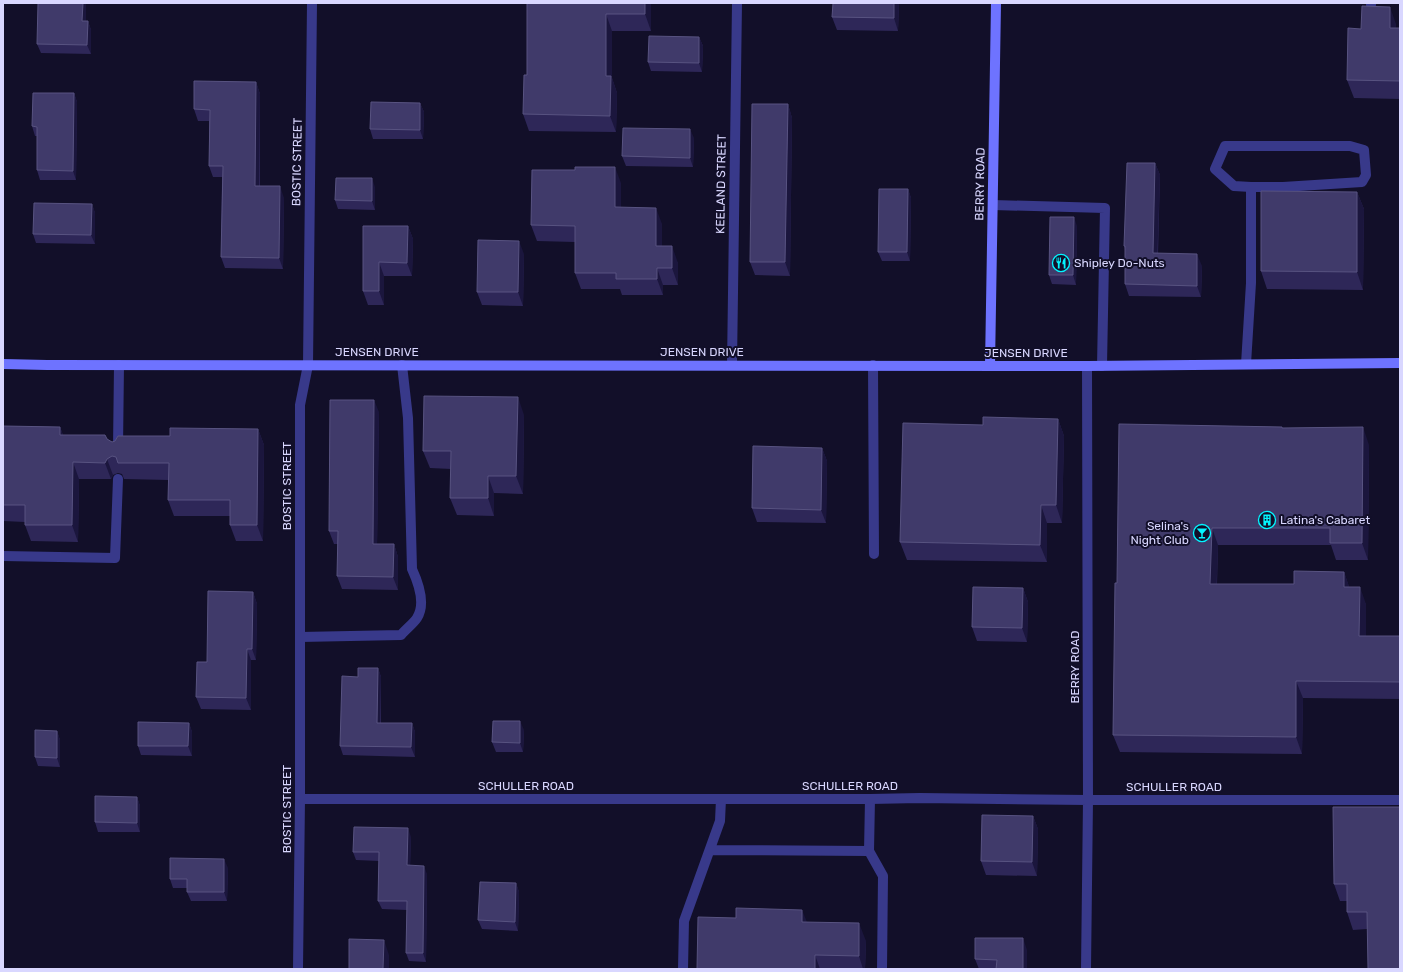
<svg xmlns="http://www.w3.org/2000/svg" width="1403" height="972" font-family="Rubik,sans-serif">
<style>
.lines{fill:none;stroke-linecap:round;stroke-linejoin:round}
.lane{stroke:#38398a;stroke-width:10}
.street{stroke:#38398a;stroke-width:10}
.secondary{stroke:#6e73ff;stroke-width:10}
.wall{fill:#2e2758}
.shaded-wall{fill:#1b163d}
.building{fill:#403a6a;stroke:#585381}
.labels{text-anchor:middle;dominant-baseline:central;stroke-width:4;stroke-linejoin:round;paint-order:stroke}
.street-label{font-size:12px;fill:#d9d7ff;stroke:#120f29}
.poi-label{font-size:12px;fill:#d9d7ff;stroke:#120f29;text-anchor:start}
</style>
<rect width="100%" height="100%" fill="#120f29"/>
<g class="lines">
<path class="lane" d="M1371,5v-2
M993,205l112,3 -3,158
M1246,364l5,-81v-96h32l79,-5 4,-7 -2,-25 -14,-4h-125l-10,23 19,17 17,1
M873,365l1,189
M118,448l1,-83
M3,556l112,2 3,-79
M300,637l101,-2c5,-6 12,-11 16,-17 9,-14 1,-36 -5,-49l-4,-151 -6,-53
M870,799l-1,52 14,25 -1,93
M710,850l159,1
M683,969l1,-48 36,-100 1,-22"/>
<path class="street" d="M732,365l5,-362
M300,799h570l50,-1 168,2h312
M298,969l2,-170v-394l8,-40 4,-362
M1086,969l2,-169 -1,-434"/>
<path class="secondary" d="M3,364l44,1 1040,1 313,-3
M990,366l6,-363"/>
</g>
<path class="wall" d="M86,3v18h2l3,9v24l-50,-1 -4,-9z
M527,3h124v28h-39v47l5,15 -1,39 -87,-1 -6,-17 4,-39z
M899,3l-1,28 -61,-1 -5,-13z
M1396,24v4h4v71l-46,-1 -7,-18 14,-51z
M699,37l4,9 -1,26 -51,-1 -3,-9z
M256,82l4,12v92l24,12 -1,71 -58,-1 -4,-11 1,-80h-9l-4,-11v-45h-11l-4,-12z
M74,93l3,9 -1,78h-36l-3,-10v-34h-2l-3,-10z
M420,103l4,9 -1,27h-50l-3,-10z
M788,104l4,14 -2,158 -35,-1 -5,-13z
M694,138l-1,29 -67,-1 -4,-10z
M1155,163l5,12 -2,79 44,12 -1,31 -72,-1 -4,-12v-35l-1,-3z
M621,183v24l41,17v22l16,17v22h-15v10h-41l-2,-6h-39l-6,-16v-31l-38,-1 -6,-16z
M375,187v23l-37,-1 -3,-9z
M908,189l3,9 -1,63h-28l-4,-9z
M1357,192l7,17 -1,81 -96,-1 -6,-18z
M92,204l3,9v31l-59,-1 -3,-9z
M363,226h45l5,13 -1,37h-28v29h-16l-5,-14z
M1077,226l-1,59 -24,-1 -3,-9z
M524,254l-1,52 -41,-1 -5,-13z
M379,412l-2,132h17l4,13v33l-56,-1 -5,-13 1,-32h-4l-5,-13z
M524,415l-1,79 -29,-1v23l-37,-1 -7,-17 1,-29 -21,-1 -7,-17z
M1058,419l6,17 -2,87h-15v39l-140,-2 -7,-18z
M3,426l57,1 3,8 44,4 5,3 146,-13 6,16 -1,96h-27l-6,-16v-9h-56l-6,-16 1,-20 -45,-1 -2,-5 -4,-1 -5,2 -2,4h-32l-1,63 -47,-1 -6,-16v-3l-22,-1z
M1282,428l87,17 -1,115h-32l-5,-15h-113l-1,39h77l50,-12 5,15 17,17v32h34v63l-97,-1 -1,56 -182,-2 -7,-17 4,-152z
M822,448l5,13 -1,62 -69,-1 -5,-14z
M1023,588l5,14 -1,40 -50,-1 -5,-14z
M253,592l4,12 -1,56h-5v50l-50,-1 -5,-12 11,-35z
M378,668l3,9v46h31l3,9v25l-72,-2 -3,-9 18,-69z
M189,723l3,9v24l-51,-1 -3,-9z
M524,730l-1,22h-27l-4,-10z
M57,731l3,9v27l-22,-1 -3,-9z
M137,797l3,9v26h-42l-3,-10z
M1400,807l-33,122 -14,1 -6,-18v-11h-7l-6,-17z
M1033,816l5,13 -1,47 -51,-1 -5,-14z
M411,837l-1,28 17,9 -1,88 -17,-1 -3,-8 1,-43 -25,-1 -4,-8 1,-40 -23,-1 -3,-8z
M228,868l-1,33h-36l-4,-9v-4h-14l-3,-9z
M516,883l3,9 -1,39 -36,-2 -4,-9z
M736,918l71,4 59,19 -1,28h-168z
M1027,950v19h-48l-4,-10z"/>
<path class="shaded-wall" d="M83,3h3v27l-4,-9z
M645,3h6v28l-6,-17z
M894,3h5l-1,28 -4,-13z
M1390,7l6,17v22l-6,-18z
M606,14l6,17v47l5,15 -1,39 -6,-16 -4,-40z
M88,21l3,9v24l-4,-9z
M699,37l4,9 -1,26 -3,-9z
M256,82l4,12 -1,103 -4,-11z
M74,93l3,9 -1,78 -3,-9z
M420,103l4,9 -1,27 -3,-9z
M788,104l4,14 -2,158 -5,-14z
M690,129l4,9 -1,29 -3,-9z
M1155,163l5,12 -3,90 -4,-12z
M615,167l6,16v41l-6,-17z
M372,178l3,9v23l-3,-9z
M280,186l4,12 -1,71 -4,-11z
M908,189l3,9 -1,63 -3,-9z
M1357,192l7,17 -1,81 -6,-18z
M92,204l3,9v31l-4,-9z
M656,208l6,16v39l-6,-17z
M1074,217l3,9 -1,59 -3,-10z
M408,226l5,13 -1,37 -5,-13z
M519,241l5,13 -1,52 -5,-14z
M672,246l6,17v22l-6,-17z
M1197,254l5,12 -1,31 -4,-11z
M379,262l5,14v29l-5,-14z
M657,268l6,17v10l-6,-16z
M518,397l6,18 -1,79 -7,-18z
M374,400l5,12 -2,144 -4,-12z
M1058,419l6,17 -2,87 -6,-18z
M60,427l6,16 -6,-8z
M1363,427l6,18 -1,115 -6,-17z
M258,429l6,16 -1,96 -6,-16z
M822,448l5,13 -1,62 -5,-13z
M107,459l6,16 -2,4 -6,-16z
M73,462l6,17 -1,63 -6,-17z
M488,476l6,17v23l-6,-18z
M1041,505l6,18v39l-7,-17z
M1212,528l6,17 -2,56 -6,-17z
M394,544l4,13v33l-5,-13z
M1344,572l6,17 -6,-2z
M1360,587l6,17v49l-7,-17z
M1023,588l5,14 -1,40 -5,-14z
M253,592l4,12 -1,56 -4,-11z
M247,649l4,11v50l-5,-12z
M378,668l3,9 -1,55 -3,-9z
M1296,681l7,17 -1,56 -6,-17z
M520,721l4,9 -1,22 -3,-9z
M189,723l3,9v24l-4,-10z
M412,723l3,9v25l-4,-10z
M57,731l3,9v27l-3,-9z
M137,797l3,9v26l-3,-9z
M1033,816l5,13 -1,47 -5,-14z
M408,828l3,9 -1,37 -3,-9z
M224,859l4,9 -1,33 -3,-9z
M424,866l3,8 -1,88 -3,-9z
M516,883l3,9 -1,39 -3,-9z
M802,910l7,17 -7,-5z
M859,923l7,18 -1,28h-2l-4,-13z
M1023,938l4,12v19h-4z
M384,940l5,15v14h-6z
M815,955l5,14h-5z"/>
<path class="building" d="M38,3h45l-1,18h6l-1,24 -50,-1z
M527,3h118v11h-39v62h5l-1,40 -87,-2 1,-39h3z
M833,3h61v15l-62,-1z
M1362,6l28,1v21h10v53l-53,-1 1,-52 13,1z
M649,36l50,1v26l-51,-1z
M194,81l62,1 -1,104h25l-1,72 -58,-1 2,-91h-14l1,-56 -16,-1z
M33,93h41l-1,78 -36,-1v-43l-5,-1z
M371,102l49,1v27l-50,-1z
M752,104h36l-3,158h-35z
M623,128l67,1v29l-68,-2z
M1127,163h28l-2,90 44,1v32l-72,-2v-38h-1z
M575,167h40v40l41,1v38h16v22h-15v11h-41v-6h-41v-47l-44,-1 1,-55h43z
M336,178h36v23l-37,-1z
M879,189h29l-1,63h-29z
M1261,191l96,1v80l-96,-1z
M34,203l58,1 -1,31 -58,-1z
M1050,217h24l-1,58h-24z
M363,226h45l-1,37 -28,-1v29h-16z
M478,240l41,1 -1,51h-41z
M424,396l94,1 -2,79h-28v22h-38l1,-47h-28z
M330,400h44l-1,144h21l-1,33 -56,-1 1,-45h-9z
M983,417l75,2 -2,86h-15l-1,40 -140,-3 3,-119 80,2z
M1119,424l163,3v1l81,-1 -1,116h-32v-15h-118l-2,56h84v-13l50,1v15h16l-1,49h41v46l-104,-1v56l-183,-2 2,-152h2z
M3,426l57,1v8h45l2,4 5,3 3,-1 3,-5h52v-8l88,1 -1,96h-27v-25h-62l1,-37h-51l-2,-6 -4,-1 -5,3 -2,4 -32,-1 -1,63h-47v-20h-22z
M753,446l69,2 -1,62 -69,-2z
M973,587l50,1 -1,40 -50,-1z
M208,591l45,1 -1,57h-5l-1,49 -50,-1 1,-35h10z
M358,668h20l-1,55h35l-1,24 -71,-1 2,-70 16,1z
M493,721h27v22l-28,-1z
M138,722l51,1 -1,23h-50z
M35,730l22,1v27l-22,-1z
M95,796l42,1v26l-42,-1z
M1333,807h67v162h-32l-1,-57h-20v-28h-13z
M982,815l51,1 -1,46 -51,-1z
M354,827l54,1 -1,37 17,1 -1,87h-17l1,-52h-29l1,-49h-26z
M170,858l54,1v33h-37v-13h-17z
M480,882l36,1 -1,39 -37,-2z
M736,908l66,2v12l57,1v33l-44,-1v14h-118l1,-52 38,1z
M975,938h48v31h-27l1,-9 -22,-1z
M349,939l35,1 -1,29h-34z"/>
<defs>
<g id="restaurant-ring" transform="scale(0.9)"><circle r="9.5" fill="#120f29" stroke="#03f5ff" stroke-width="1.5"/><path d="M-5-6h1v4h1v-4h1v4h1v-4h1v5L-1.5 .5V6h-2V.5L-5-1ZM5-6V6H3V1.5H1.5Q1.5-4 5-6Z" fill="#03f5ff"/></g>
<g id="building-ring" transform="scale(0.9)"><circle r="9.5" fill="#120f29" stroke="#03f5ff" stroke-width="1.5"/><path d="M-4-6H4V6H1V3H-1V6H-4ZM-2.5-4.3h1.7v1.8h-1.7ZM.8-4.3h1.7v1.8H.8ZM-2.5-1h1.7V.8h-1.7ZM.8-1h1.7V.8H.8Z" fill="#03f5ff"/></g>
<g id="bar-ring" transform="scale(0.9)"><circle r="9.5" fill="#120f29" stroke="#03f5ff" stroke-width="1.5"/><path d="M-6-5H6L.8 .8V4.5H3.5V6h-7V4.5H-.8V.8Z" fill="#03f5ff"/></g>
</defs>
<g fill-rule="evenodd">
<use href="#restaurant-ring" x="1061" y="263"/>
<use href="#building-ring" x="1267" y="520"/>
<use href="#bar-ring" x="1202" y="533"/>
</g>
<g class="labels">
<g class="street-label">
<text transform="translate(297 162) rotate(-89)">BOSTIC STREET</text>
<text transform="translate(721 184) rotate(-89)">KEELAND STREET</text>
<text transform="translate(980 184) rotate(-89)">BERRY ROAD</text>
<text x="377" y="352">JENSEN DRIVE</text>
<text x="702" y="352">JENSEN DRIVE</text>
<text x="1026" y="353">JENSEN DRIVE</text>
<text transform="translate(287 486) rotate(-90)">BOSTIC STREET</text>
<text transform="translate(1075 667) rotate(-90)">BERRY ROAD</text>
<text x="526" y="786">SCHULLER ROAD</text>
<text x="850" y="786">SCHULLER ROAD</text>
<text x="1174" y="787">SCHULLER ROAD</text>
<text transform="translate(287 809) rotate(-90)">BOSTIC STREET</text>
</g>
<g class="poi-label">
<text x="1074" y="263">Shipley Do-Nuts</text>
<text x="1280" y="520">Latina's Cabaret</text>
<text x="1189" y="526" text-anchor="end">Selina's<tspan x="1189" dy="14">Night Club</tspan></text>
</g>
</g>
<rect width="1403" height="972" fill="none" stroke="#d9d7ff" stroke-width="8"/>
</svg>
